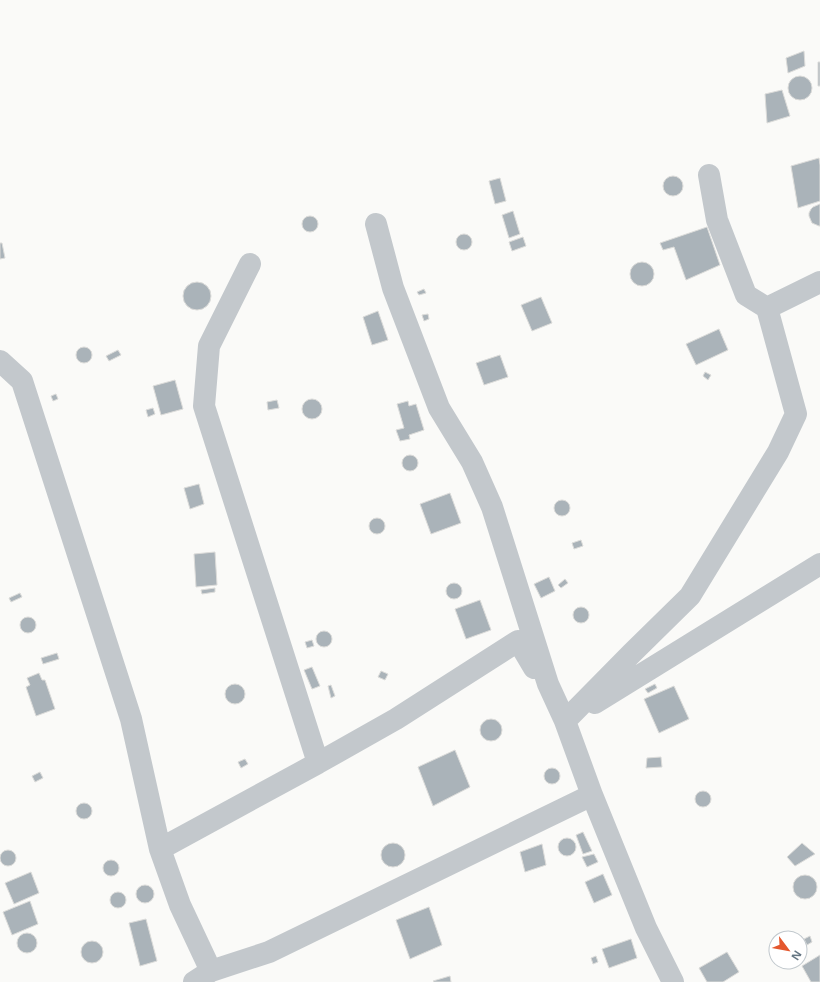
<svg xmlns="http://www.w3.org/2000/svg" width="820" height="982" font-family="'Noto Sans',sans-serif">
<style>
.building{fill:#aab3b9;stroke:#dcdcda}
.lines{fill:none;stroke-linecap:round;stroke-linejoin:round}
.street{stroke:#c3c8cc;stroke-width:22}
</style>
<rect width="100%" height="100%" fill="#fafaf8"/>
<path class="building" d="M804,51l1,15 -17,7 -2,-15z
M818,62h2v24h-2z
M788 88a12 12 0 1 1 24 0a12 12 0 1 1-24 0Z
M782,90l8,26 -23,7 -2,-29z
M819,158l1,7v36l-22,7 -7,-42z
M663 186a10 10 0 1 1 20 0a10 10 0 1 1-20 0Z
M500,178l6,23 -11,3 -6,-23z
M820,204v22h-1l-7,-3 -3,-7v-3l2,-4 2,-2z
M513,211l7,23 -11,4 -7,-23z
M302 224a8 8 0 1 1 16 0a8 8 0 1 1-16 0Z
M707,227l13,38 -34,15 -12,-33 -11,3 -3,-7z
M456 242a8 8 0 1 1 16 0a8 8 0 1 1-16 0Z
M523,237l3,9 -14,5 -3,-9z
M0,243h2l3,15 -5,1z
M630 274a12 12 0 1 1 24 0a12 12 0 1 1-24 0Z
M183 296a14 14 0 1 1 28 0a14 14 0 1 1-28 0Z
M424,289l2,4 -7,2 -2,-3z
M541,297l11,26 -20,8 -11,-26z
M378,311l10,29 -16,5 -9,-28z
M428,314l1,5 -5,2 -2,-6z
M719,329l9,21 -32,15 -10,-21z
M76 355a8 8 0 1 1 16 0a8 8 0 1 1-16 0Z
M118,350l3,5 -12,6 -3,-5z
M500,355l8,22 -24,8 -8,-22z
M705,372l6,3 -3,5 -5,-4z
M175,380l8,29 -22,6 -8,-29z
M56,394l2,5 -5,2 -2,-5z
M302 409a10 10 0 1 1 20 0a10 10 0 1 1-20 0Z
M277,400l2,8 -11,2 -1,-8z
M408,401l1,5 7,-2 8,26 -15,5 1,4 -10,2 -4,-11 8,-2 -7,-24z
M153,408l2,6 -7,3 -2,-7z
M402 463a8 8 0 1 1 16 0a8 8 0 1 1-16 0Z
M199,484l5,20 -14,5 -6,-21z
M450,493l11,30 -30,11 -11,-30z
M554 508a8 8 0 1 1 16 0a8 8 0 1 1-16 0Z
M369 526a8 8 0 1 1 16 0a8 8 0 1 1-16 0Z
M581,540l2,6 -9,3 -2,-6z
M215,552l2,33 -21,2 -2,-33z
M549,577l6,14 -14,7 -7,-14z
M565,579l3,4 -7,5 -3,-3z
M446 591a8 8 0 1 1 16 0a8 8 0 1 1-16 0Z
M215,588v4l-13,2 -1,-4z
M20,593l2,4 -11,5 -2,-4z
M480,600l11,30 -25,9 -11,-30z
M573 615a8 8 0 1 1 16 0a8 8 0 1 1-16 0Z
M20 625a8 8 0 1 1 16 0a8 8 0 1 1-16 0Z
M316 639a8 8 0 1 1 16 0a8 8 0 1 1-16 0Z
M312,640l2,6 -7,2 -2,-6z
M57,653l2,6 -16,5 -2,-6z
M312,667l8,19 -8,3 -8,-19z
M381,671l7,3 -3,6 -7,-3z
M39,673l3,7h3l10,29 -19,7 -10,-29 4,-2 -3,-7z
M225 694a10 10 0 1 1 20 0a10 10 0 1 1-20 0Z
M655,684l2,4 -9,5 -3,-4z
M331,685l4,11 -4,2 -3,-12z
M674,686l15,33 -30,14 -15,-34z
M480 730a11 11 0 1 1 22 0a11 11 0 1 1-22 0Z
M455,750l15,37 -37,19 -15,-39z
M661,757l1,10 -16,1 1,-10z
M245,759l3,5 -7,4 -3,-6z
M544 776a8 8 0 1 1 16 0a8 8 0 1 1-16 0Z
M40,772l3,6 -8,4 -3,-6z
M695 799a8 8 0 1 1 16 0a8 8 0 1 1-16 0Z
M76 811a8 8 0 1 1 16 0a8 8 0 1 1-16 0Z
M583,832l9,19 -9,3 -7,-19z
M558 847a9 9 0 1 1 18 0a9 9 0 1 1-18 0Z
M381 855a12 12 0 1 1 24 0a12 12 0 1 1-24 0Z
M802,843l13,11 -20,12 -8,-9z
M542,844l4,21 -21,7 -5,-20z
M0 858a8 8 0 1 1 16 0a8 8 0 1 1-16 0Z
M594,854l4,8 -11,5 -5,-10z
M103 868a8 8 0 1 1 16 0a8 8 0 1 1-16 0Z
M31,872l8,21 -25,11 -9,-21z
M603,874l9,21 -18,8 -9,-21z
M793 887a12 12 0 1 1 24 0a12 12 0 1 1-24 0Z
M136 894a9 9 0 1 1 18 0a9 9 0 1 1-18 0Z
M110 900a8 8 0 1 1 16 0a8 8 0 1 1-16 0Z
M30,901l8,23 -26,11 -9,-23z
M429,907l13,38 -32,14 -14,-39z
M146,919l11,42 -17,5 -11,-43z
M17 943a10 10 0 1 1 20 0a10 10 0 1 1-20 0Z
M810,936l2,6 -5,3 -3,-6z
M631,939l6,19 -28,10 -7,-19z
M81 952a11 11 0 1 1 22 0a11 11 0 1 1-22 0Z
M727,952l12,20 -16,10h-16l-8,-14z
M820,955v27h-9l-9,-16z
M596,956l2,6 -5,2 -2,-6z
M450,976l1,6h-17l-1,-1z"/>
<g class="lines">
<path class="street" d="M709,175l8,45 29,75 21,13
M0,361l22,20 109,338 29,130 20,56 31,66
M595,703l225,-139
M565,721l67,-68 58,-57 88,-144 18,-38 -29,-106 53,-26
M318,763l78,-44 122,-78 16,27
M592,795l54,133 27,54
M160,849l158,-86 -114,-357 5,-60 41,-82
M194,982l17,-11 58,-19 323,-157 -27,-74 -17,-37 -56,-177 -20,-45 -33,-54 -46,-120 -17,-64"/>
</g>
<g transform="translate(788 950) rotate(122)"><circle r="19" fill="#ffffff" stroke="#c1c8cd"/>
<path d="M0-3L7 15L0 10L-7 15Z" fill="#e4572e"/>
<text y="-6" font-size="11" font-weight="bold" text-anchor="middle" fill="#657683">N</text>
</g>
</svg>
